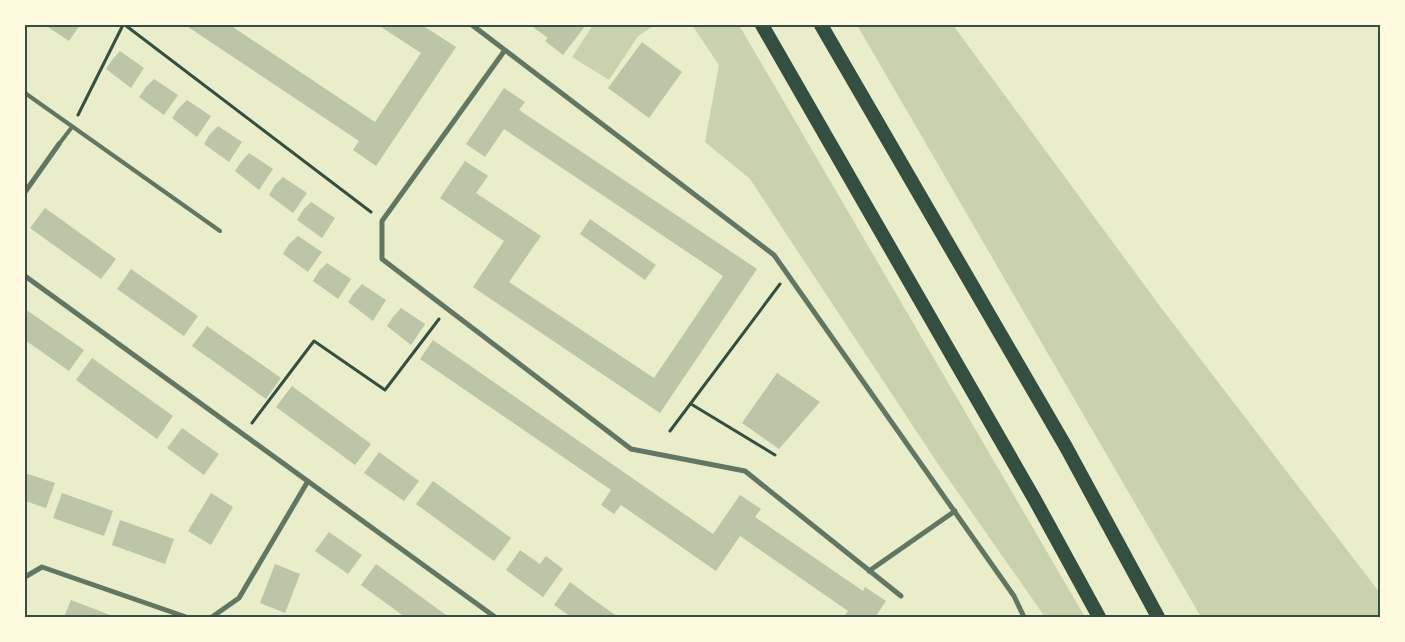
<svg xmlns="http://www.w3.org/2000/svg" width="1405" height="642" font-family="'Playfair Display',serif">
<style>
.green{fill:#cad2ad}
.building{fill:#bcc5a7}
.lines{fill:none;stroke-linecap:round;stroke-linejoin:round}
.path{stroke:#344e41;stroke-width:3}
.service{stroke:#617663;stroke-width:4}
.minor{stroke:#617663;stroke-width:5}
.trunk{stroke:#344e41;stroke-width:14}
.neatline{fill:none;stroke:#344e41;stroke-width:2}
</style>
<rect width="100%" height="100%" fill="#e9edc9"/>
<path class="green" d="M593,25h62l-17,11 -29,44 -37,-23z
M692,25h47l346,592h-40l-107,-153 -188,-285 -45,-37 14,-77z
M857,25h96l209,284 218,284v24h-179z"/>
<path class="building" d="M45,25h35l-11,16z
M185,25h45l145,97 46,-69 -43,-28h44l34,22 -80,119 -23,-16 6,-9z
M530,25h56l-23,30 -18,-14 3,-3z
M642,42l40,30 -33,46 -41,-30z
M120,51l24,17 -13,20 -25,-19 6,-9z
M154,79l24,16 -14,20 -25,-18 7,-10z
M504,88l21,14 -6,8 238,159 -97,144 -187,-126 31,-46 -64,-43 25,-37 23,15 -12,17 65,43 -32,46 145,96 69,-102 -219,-147 -19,28 -19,-13z
M187,100l24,16 -14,21 -25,-19 6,-9z
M218,126l24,16 -13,20 -25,-18 6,-10z
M249,153l24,16 -14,21 -24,-19 6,-9z
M283,177l24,16 -14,20 -24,-18 6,-10z
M311,202l24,16 -13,20 -25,-18 6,-10z
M45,208l71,51 -15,20 -71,-51z
M590,219l66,46 -11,15 -65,-46z
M298,236l24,16 -14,20 -25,-18 6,-10z
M327,263l24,16 -13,20 -25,-18 6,-10z
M131,269l67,47 -14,20 -67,-47z
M362,284l24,16 -13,21 -25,-19 6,-9z
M401,308l24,16 -14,21 -24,-19 6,-9z
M25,309l59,41 -15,21 -44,-31z
M207,326l74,52 -15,21 -74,-53z
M433,340l280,194 27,-39 21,14 -6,8 108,74 2,-4 21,14 -11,16h-31l4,-6 -108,-75 -24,35 -95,-66 -7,9 -13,-9 10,-15 -191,-131z
M92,358l81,58 -16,23 -81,-59z
M777,373l43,29 -41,47 -37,-26z
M292,386l79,58 -16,21 -79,-58z
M182,428l37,26 -15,21 -37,-27z
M379,452l40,29 -15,20 -40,-28z
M25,473l30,10 -9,25 -21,-7z
M433,481l78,57 -17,23 -78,-57z
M62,493l51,18 -9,25 -51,-18z
M211,493l22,14 -22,38 -23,-14z
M120,520l54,19 -9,25 -53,-19z
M329,532l33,23 -14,19 -33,-23z
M520,550l20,14 6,-8 17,13 -20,28 -37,-27z
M275,564l25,10 -15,39 -25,-10z
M376,564l70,51 -1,2h-40l-44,-32z
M570,582l20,15 28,20h-47l-17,-12z
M71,600l44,17h-51z"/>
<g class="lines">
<path class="path" d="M125,25l246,187
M78,115l45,-90
M691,404l84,51
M252,423l62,-82 71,49 54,-71
M670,431l110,-147"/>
<path class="service" d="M25,93l195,138
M59,144l13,-17"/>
<path class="minor" d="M472,25l302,230 240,341 10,21
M505,50l-123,171v38l249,190 114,22 156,125
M25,192l34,-48
M25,276l470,341
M869,571l86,-60
M25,577l17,-10 144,50
M212,617l27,-19 69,-117"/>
<path class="trunk" d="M762,25l273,475 64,117
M821,25l245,422 92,170"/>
</g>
<rect width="1405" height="642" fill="none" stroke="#fefae0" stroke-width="52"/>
<rect x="26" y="26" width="1353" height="590" class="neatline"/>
</svg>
